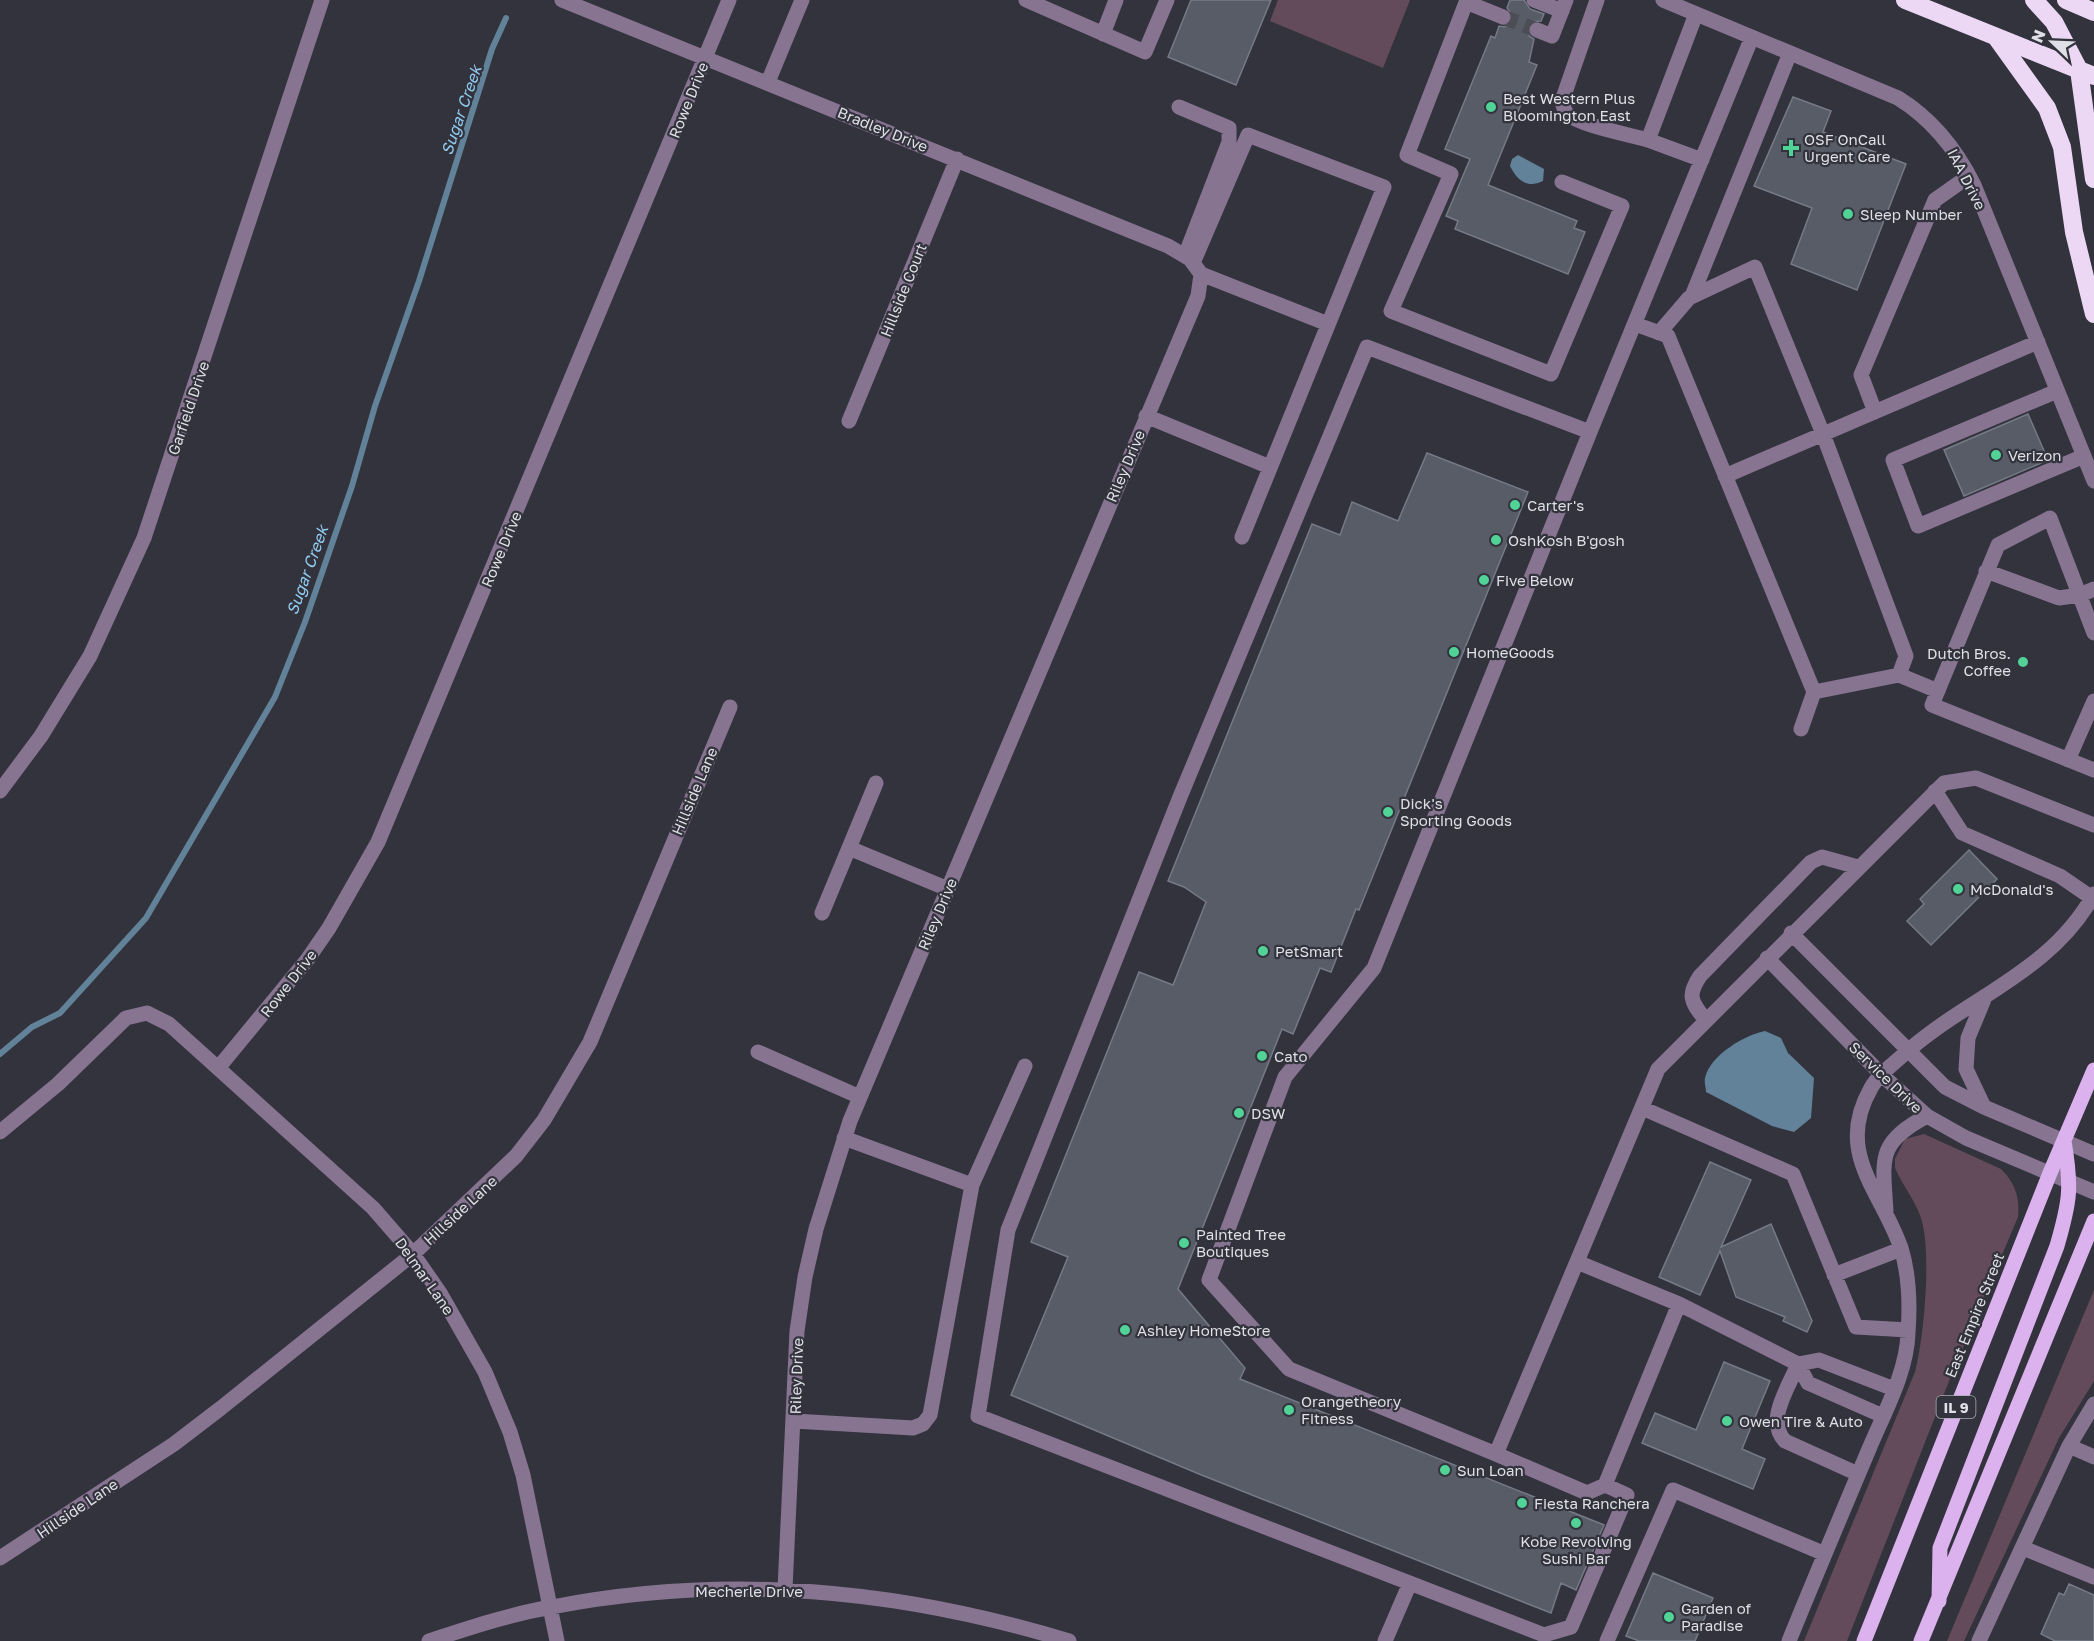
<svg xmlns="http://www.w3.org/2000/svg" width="2094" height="1641" font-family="'Golos Text',sans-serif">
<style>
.green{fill:#644b5b}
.water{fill:#618298}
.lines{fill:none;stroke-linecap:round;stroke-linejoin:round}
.stream{stroke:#618298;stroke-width:6}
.building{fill:#575c67;stroke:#747a86;stroke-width:1.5}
.minor-tunnel{stroke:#4d4d56;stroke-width:15;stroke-dasharray:15 8;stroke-linecap:butt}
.minor{stroke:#877491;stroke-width:15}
.major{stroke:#dbb2ee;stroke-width:15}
.highway{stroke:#ecd8f5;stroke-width:18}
.poi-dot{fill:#51d398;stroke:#33333d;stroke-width:2}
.labels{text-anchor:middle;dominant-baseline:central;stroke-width:4.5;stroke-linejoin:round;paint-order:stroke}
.shield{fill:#33333d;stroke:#ababb3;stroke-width:1.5}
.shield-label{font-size:14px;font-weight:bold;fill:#dfdfe6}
.poi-label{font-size:15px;fill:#dfdfe6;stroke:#33333d;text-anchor:start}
.street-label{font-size:15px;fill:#dfdfe6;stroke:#33333d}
.water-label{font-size:16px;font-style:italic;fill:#90caef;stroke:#33333d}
</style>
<rect width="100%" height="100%" fill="#33333d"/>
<path class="green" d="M1278,0h132l-27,68 -113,-47z
M1924,1134l77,35c14,14 19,28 17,48l-65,154 -106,270h-43l111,-269c9,-34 17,-121 6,-154 -6,-18 -18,-32 -26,-50v-9l10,-20z
M2094,1290v91l-35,57 -95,203h-17z"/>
<path class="water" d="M1518,155l26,14 -1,12c-16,8 -26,-1 -33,-15l2,-7z
M1765,1031l16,7 7,15 26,25 -3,40 -17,14 -22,-6 -66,-34c0,-4 -2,-10 -1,-14 5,-23 40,-43 60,-47z"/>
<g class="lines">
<path class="stream" d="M0,1054l32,-27 28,-14 86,-95 129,-221 30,-75 47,-136 23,-80 44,-125 73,-232 14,-31"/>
</g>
<path class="building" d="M1191,0h80l-35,85 -68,-28z
M1510,0h14l6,9 14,5 -3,7 -10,1 -3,5 1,9 5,3 -5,23 8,3 -49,120 89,36 -3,7 11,4 -17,42 -113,-45 3,-8 -12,-5 24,-57 -25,-10 46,-113 4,2 4,-12 6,1 7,-6v-6l-5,-7z
M1793,97l38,14 -8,21 83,32 -49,126 -66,-26 21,-56 -58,-22z
M2028,414l20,46 -84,36 -20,-46z
M1427,453l101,39 -169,418 -3,-1 -25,63 -11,-4 -27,66 -11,-5 -104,260 67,79 -5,11 364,146 -28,65 -15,-7 -10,30 -352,-139 -188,-79 57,-138 -37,-15 108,-270 34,13 33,-83 -22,-15 -16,-6 144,-357 28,11 12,-33 46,19z
M1969,850l28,29 -66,66 -24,-24 17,-17 -4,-5z
M1710,1162l41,18 -30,67 50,-23 41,97 -5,11 -24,-11 2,-4 -49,-20 -16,-46 -20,44 -41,-18z
M1724,1362l46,19 -28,68 23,10 -12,30 -111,-46 13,-30 41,17z
M1653,1573l60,25 -18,43h-56l-13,-5z
M2069,1584l25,11v46h-39l-14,-7 18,-41 5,2z"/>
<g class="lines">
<path class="minor-tunnel" d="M1503,17l34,13"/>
<path class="minor" d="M562,0l606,246 22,13 11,15 -3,22 -348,825 -34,108 -11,48 -8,54 -12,258
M1026,0l119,52 22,-52
M1467,0l-60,155 44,19 -60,137 160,63 71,-168 -60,-24
M1534,0l28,11
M1597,0l-35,101c1,4 2,9 5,13 12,11 64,21 81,26l48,-126
M1663,0l235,98c34,21 58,51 76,87l120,296
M1466,2l37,15
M1537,30l15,6 14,-36
M1103,34l13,-34
M1752,37l-162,395 -223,-85 -187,450 -172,433 -30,186 566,219 27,-8 56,-132 -22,-10 -18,8 -91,-39 162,-385 286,-286 32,-5 118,47
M768,82l34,-82
M1179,107l50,21v14l-44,114
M1648,140l54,20
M1193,263l55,-128 136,52 -142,350
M1201,274l127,50
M1692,296l98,-243
M1635,324l33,12 146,356 -13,37
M1659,333l30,-35 66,-31 68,167 83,222 -7,19
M2057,391l-164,69 25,66 166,-70
M1875,412l-14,-37 74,-175 34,-24
M1146,416l124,51
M849,421l108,-262
M1725,476l313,-134
M1986,571l73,27 21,-3 14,-6
M2094,633l-44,-115 -52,27 -66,160 162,65
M1814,692l85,-17 39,16
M2068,760l26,-59
M0,791l41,-55 49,-80 54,-118 178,-538
M1935,791l27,42 98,43 32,22
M849,848l99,41
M822,913l54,-130
M1791,933l154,154 39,20 110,47
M1767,958l115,117 45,41 39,22 128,54
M1706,1021c-14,-19 -20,-24 -6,-45l111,-114 11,-5 36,10
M758,1052l102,45
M219,1067l88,-107 22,-32 49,-86 351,-842
M1984,1107l-18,-38 2,-31 17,-41
M1642,1108l151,66 63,153 52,3
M0,1132l58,-48 68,-66 21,-5 22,11 204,184 40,46 27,39 45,79 25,60 13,43 34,166
M844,1138l128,47
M1886,1211c-3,-52 -10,-68 41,-95
M1577,1262l102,42 119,60 10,19 75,33
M1834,1275l67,-26
M1798,1364c-9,23 -33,56 -13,77l73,33
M1798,1364l21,-4 75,29
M794,1421l119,7 10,-4 7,-9 42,-230 53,-119
M2069,1446l25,11
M1496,1454l-207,-85 -80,-89 76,-203 89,-109 216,-536
M1605,1485l74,-181
M2023,1548l71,29
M0,1558l174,-114 47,-36 192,-154 103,-98 28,-36 46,-78 140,-335
M429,1641c40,-13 81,-27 123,-34 176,-34 346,-18 517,34
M1385,1641l25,-58
M1607,1641l66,-151 152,64
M1789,1641c26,-64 53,-128 80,-192 15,-36 38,-77 39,-116 2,-27 1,-59 -7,-85 -20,-58 -67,-95 -30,-160 7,-13 21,-23 31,-32 63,-58 148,-82 192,-162
M1979,1641l90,-195 25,-42"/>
<path class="major" d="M1939,1601l1,-53 117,-302c13,-45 15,-58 7,-105
M1864,1641l186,-468 44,-103
M1921,1641l173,-420"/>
<path class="highway" d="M1905,0l189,76
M2034,0l20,22 25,48 15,109
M2066,0l28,12
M1996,37l51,71 15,39 12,85 20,82"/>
</g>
<g class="poi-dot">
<circle cx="1491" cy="107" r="6"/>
<path d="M1788 139h6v6h6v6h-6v6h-6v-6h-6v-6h6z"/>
<circle cx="1848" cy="214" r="6"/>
<circle cx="1996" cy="455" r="6"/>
<circle cx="1515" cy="505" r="6"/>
<circle cx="1496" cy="540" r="6"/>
<circle cx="1484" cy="580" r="6"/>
<circle cx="1454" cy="652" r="6"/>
<circle cx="2023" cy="662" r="6"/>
<circle cx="1388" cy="812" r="6"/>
<circle cx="1958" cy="889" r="6"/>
<circle cx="1263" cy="951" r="6"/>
<circle cx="1262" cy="1056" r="6"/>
<circle cx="1239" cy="1113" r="6"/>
<circle cx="1184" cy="1243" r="6"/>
<circle cx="1125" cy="1330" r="6"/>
<circle cx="1289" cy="1410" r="6"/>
<circle cx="1727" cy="1421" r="6"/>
<circle cx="1445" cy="1470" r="6"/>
<circle cx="1522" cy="1503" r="6"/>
<circle cx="1576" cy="1523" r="6"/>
<circle cx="1669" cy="1617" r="6"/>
</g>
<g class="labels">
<rect class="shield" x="1936.5" y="1396" width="39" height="22" rx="4.5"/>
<g class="shield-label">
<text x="1956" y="1407">IL 9</text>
</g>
<g class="poi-label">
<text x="1503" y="98">Best Western Plus<tspan x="1503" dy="17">Bloomington East</tspan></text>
<text x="1804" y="139">OSF OnCall<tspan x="1804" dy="17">Urgent Care</tspan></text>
<text x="1860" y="214">Sleep Number</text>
<text x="2008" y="455">Verizon</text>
<text x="1527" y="505">Carter's</text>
<text x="1508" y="540">OshKosh B'gosh</text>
<text x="1496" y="580">Five Below</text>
<text x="1466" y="652">HomeGoods</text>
<text x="2011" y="653" text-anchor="end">Dutch Bros.<tspan x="2011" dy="17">Coffee</tspan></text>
<text x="1400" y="803">Dick's<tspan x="1400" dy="17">Sporting Goods</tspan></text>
<text x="1970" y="889">McDonald's</text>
<text x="1275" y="951">PetSmart</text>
<text x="1274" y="1056">Cato</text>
<text x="1251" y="1113">DSW</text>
<text x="1196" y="1234">Painted Tree<tspan x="1196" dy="17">Boutiques</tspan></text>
<text x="1137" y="1330">Ashley HomeStore</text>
<text x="1301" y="1401">Orangetheory<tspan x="1301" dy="17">Fitness</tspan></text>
<text x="1739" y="1421">Owen Tire &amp; Auto</text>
<text x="1457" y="1470">Sun Loan</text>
<text x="1534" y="1503">Fiesta Ranchera</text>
<text x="1576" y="1541" text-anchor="middle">Kobe Revolving<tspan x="1576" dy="17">Sushi Bar</tspan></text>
<text x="1681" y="1608">Garden of<tspan x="1681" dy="17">Paradise</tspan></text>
</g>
<g class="street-label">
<text transform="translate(688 100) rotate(-68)">Rowe Drive</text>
<text transform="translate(883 129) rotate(22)">Bradley Drive</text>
<text transform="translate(1967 179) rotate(63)">IAA Drive</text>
<text transform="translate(903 290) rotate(-68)">Hillside Court</text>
<text transform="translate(188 408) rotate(-71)">Garfield Drive</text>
<text transform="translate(1125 466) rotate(-67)">Riley Drive</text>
<text transform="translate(501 549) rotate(-67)">Rowe Drive</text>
<text transform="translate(694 791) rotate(-67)">Hillside Lane</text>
<text transform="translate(937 914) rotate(-67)">Riley Drive</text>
<text transform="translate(288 983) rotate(-52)">Rowe Drive</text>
<text transform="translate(1886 1077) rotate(44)">Service Drive</text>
<text transform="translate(460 1210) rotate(-43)">Hillside Lane</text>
<text transform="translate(425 1276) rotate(55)">Delmar Lane</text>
<text transform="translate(1974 1315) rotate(-68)">East Empire Street</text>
<text transform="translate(796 1376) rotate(-88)">Riley Drive</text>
<text transform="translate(77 1508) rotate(-34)">Hillside Lane</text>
<text x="749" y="1591">Mecherle Drive</text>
</g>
<g class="water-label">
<text transform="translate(461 110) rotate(-71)">Sugar Creek</text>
<text transform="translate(307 570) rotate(-70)">Sugar Creek</text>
</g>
</g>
<g transform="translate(2052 42) rotate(293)" stroke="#33333d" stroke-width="4.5" paint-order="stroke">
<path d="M0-4.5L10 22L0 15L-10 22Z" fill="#dfdfe6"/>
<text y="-9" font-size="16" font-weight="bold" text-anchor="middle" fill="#dfdfe6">N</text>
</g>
</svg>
